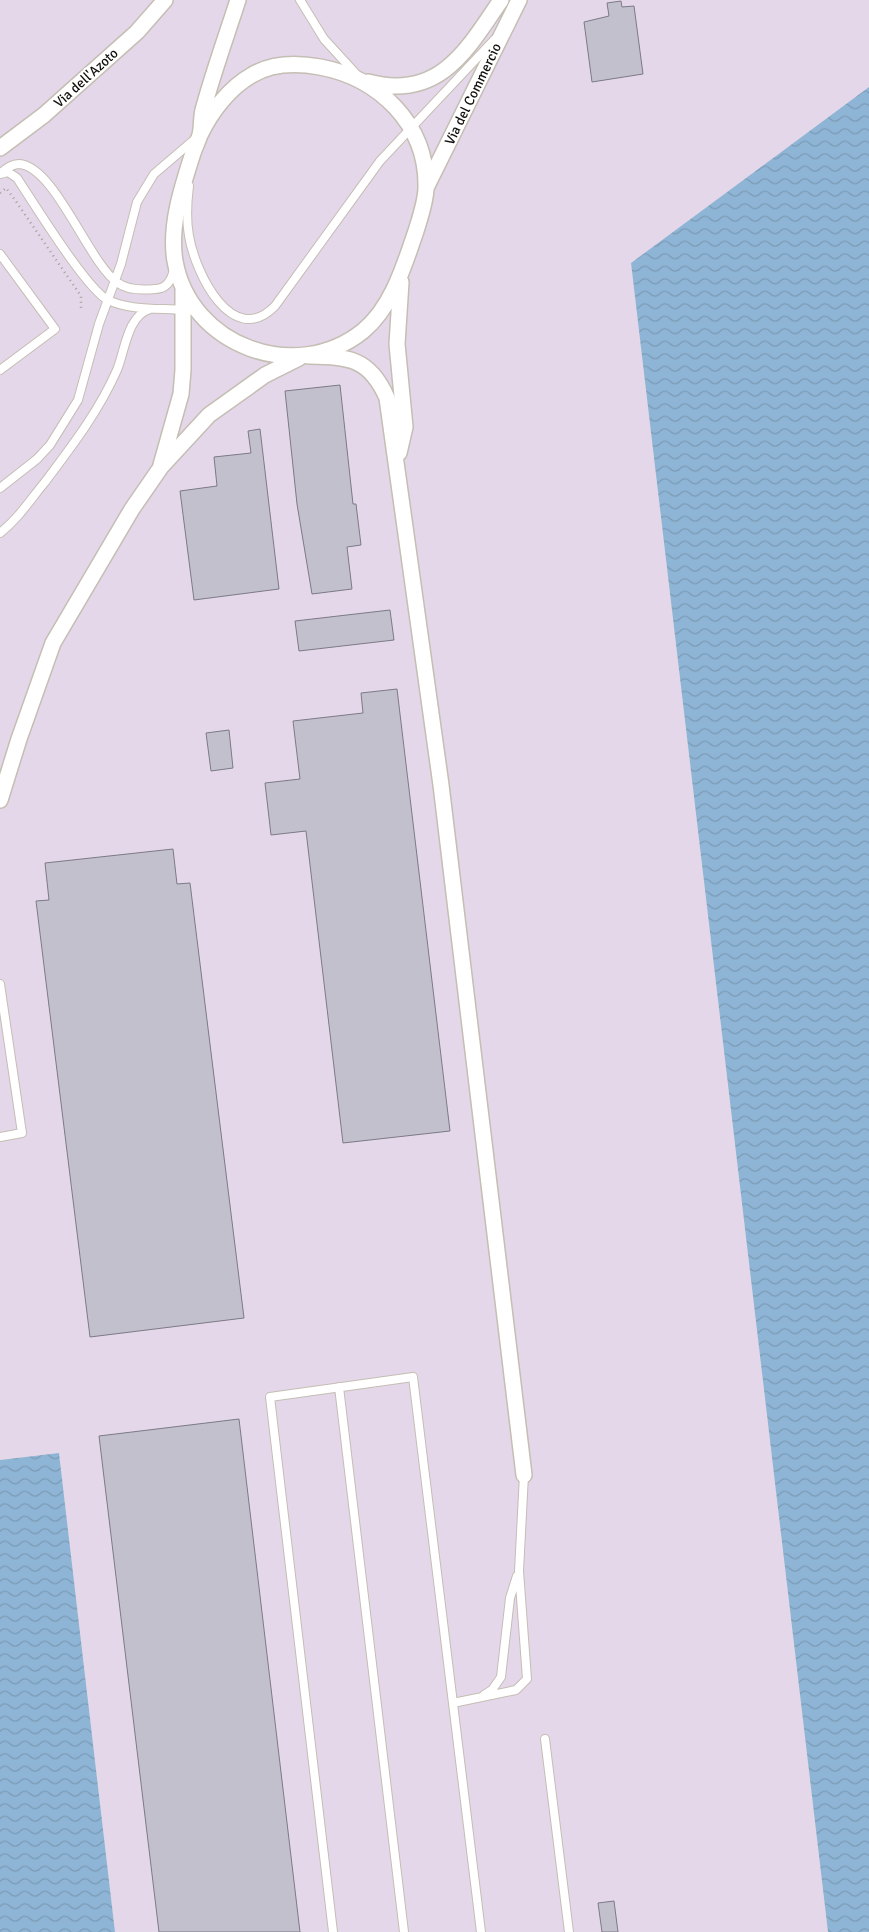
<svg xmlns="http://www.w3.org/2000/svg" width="869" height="1932" font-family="Signika,sans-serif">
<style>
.industrial{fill:#e5d7ea}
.water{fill:url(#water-waves)}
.building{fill:#c2c0cc;stroke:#7c7a86}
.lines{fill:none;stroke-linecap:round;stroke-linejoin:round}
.service-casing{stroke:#c4beb3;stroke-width:10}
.minor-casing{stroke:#c4beb3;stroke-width:18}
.path{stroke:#a39f95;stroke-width:2.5;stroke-dasharray:1 4;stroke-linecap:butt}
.service{stroke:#fff;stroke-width:8}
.minor{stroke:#fff;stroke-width:15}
.labels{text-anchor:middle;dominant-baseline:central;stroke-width:4;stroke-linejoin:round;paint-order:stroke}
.street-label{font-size:14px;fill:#12100c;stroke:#fff}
</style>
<defs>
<pattern id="water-waves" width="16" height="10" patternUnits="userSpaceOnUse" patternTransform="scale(1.25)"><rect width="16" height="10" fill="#8fb5d6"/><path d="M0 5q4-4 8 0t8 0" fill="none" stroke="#7a9bb6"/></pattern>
</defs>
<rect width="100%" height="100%" fill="#ece6da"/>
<path class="industrial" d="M0,0h869v87l-238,176 197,1669h-713l-56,-479 -59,7z"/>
<path class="water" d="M869,87v1845h-41l-197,-1669z
M59,1453l56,479h-115v-472z"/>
<path class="building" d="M621,1l1,6 12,-1 9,68 -51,8 -8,-60 25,-6 -2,-13z
M340,385l13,119h3l5,41 -14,2 5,42 -40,5 -15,-90 -12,-113z
M260,429l19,160 -85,11 -14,-109 37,-5 -3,-29 37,-4 -3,-22z
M390,610l4,30 -95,11 -4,-30z
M397,689l53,442 -107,12 -37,-312 -35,4 -6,-52 35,-4 -7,-58 70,-8 -2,-20z
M229,730l4,38 -22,3 -5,-38z
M173,849l4,35 13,-1 54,435 -154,19 -54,-436 13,-1 -4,-37z
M239,1419l61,513h-141l-60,-496z
M614,1901l4,31h-16l-4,-29z"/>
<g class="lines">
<g class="service-casing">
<path id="service" d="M300,0l24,39 33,36
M2,172c5,-4 10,-8 17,-8 36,2 70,100 99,119 9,7 26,7 37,6 12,0 17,-10 19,-20
M0,174l8,-2 9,6c16,24 70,112 91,122 23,11 52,8 76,10
M189,186c-2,16 -3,34 0,50 6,36 43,114 86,70l105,-145 114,-121
M0,254l55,75 -55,41
M0,488l37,-29 13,-14 28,-45 21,-76 22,-60 16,-62 17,-28 41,-35
M0,533c19,-15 30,-33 45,-51 27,-36 54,-71 72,-112 8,-19 10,-54 33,-61
M0,984l22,149 -22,4
M339,1387l65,545
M484,1695l8,-5 9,-13 9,-79 7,-22
M453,1703l63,-13 11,-11 -8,-108 5,-96
M545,1739l24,193
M333,1932l-63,-535 143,-20 68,555"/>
</g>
<g class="minor-casing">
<path id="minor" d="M368,82c71,19 99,-32 133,-82
M200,135c11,-23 29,-47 52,-60 20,-12 46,-12 68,-8 59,11 107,57 106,120 0,14 -6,31 -10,44 -12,35 -24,76 -53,100 -67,54 -173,15 -188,-70 -6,-35 7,-74 18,-108 2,-6 5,-12 7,-18 2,-8 1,-17 3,-25 10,-37 23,-73 35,-110
M0,148l44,-33 93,-83 28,-32
M426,188l93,-188
M308,356c40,1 61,1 79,42l54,387 83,690
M399,453l6,-26 -8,-83 4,-62
M161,465l20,-71 2,-24v-80
M0,800l19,-61 34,-96 79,-134 29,-42 48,-52 56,-40 34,-17"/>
</g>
<path class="path" d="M0,193l6,-5 9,12 66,96v13"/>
<use href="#service" class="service"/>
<use href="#minor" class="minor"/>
</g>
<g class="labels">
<g class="street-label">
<text transform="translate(86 78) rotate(-42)">Via dell'Azoto</text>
<text transform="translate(473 94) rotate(-64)">Via del Commercio</text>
</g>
</g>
</svg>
